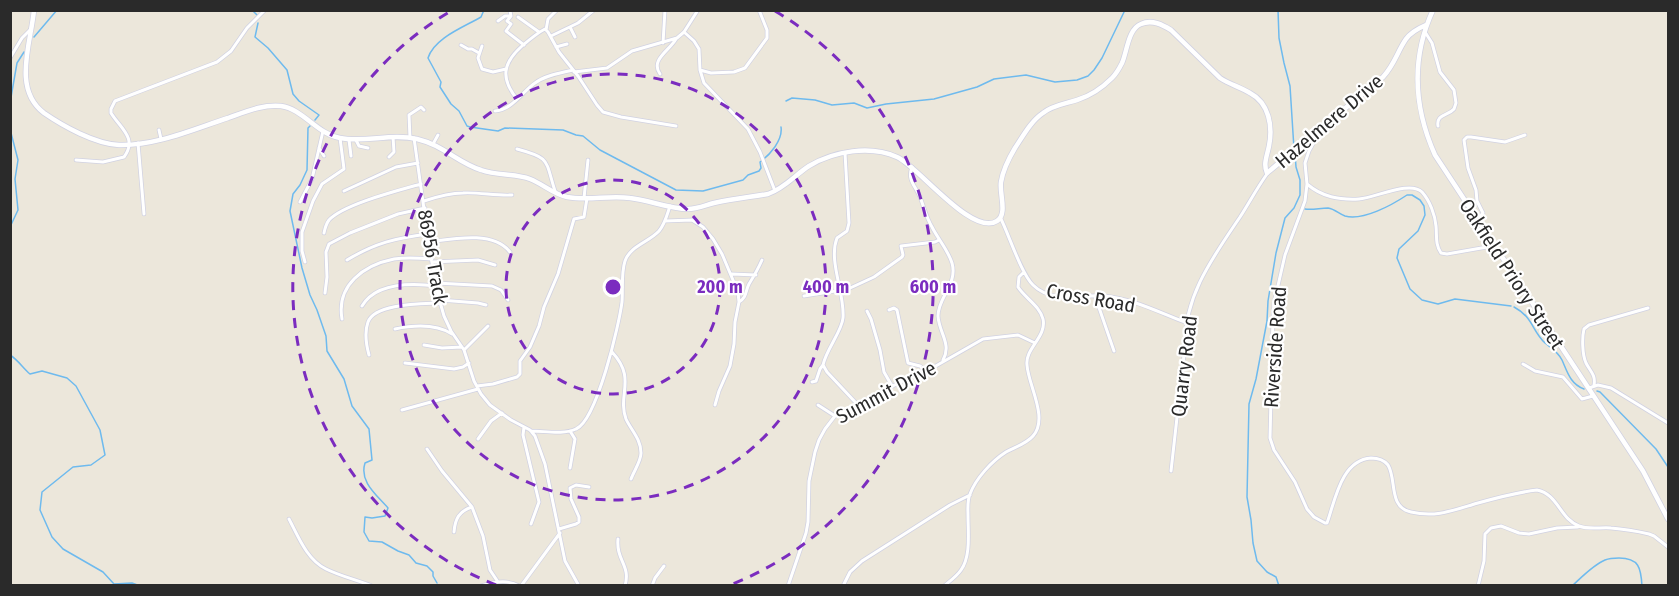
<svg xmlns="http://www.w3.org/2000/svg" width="1679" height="596" font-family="'Fira Sans Condensed',sans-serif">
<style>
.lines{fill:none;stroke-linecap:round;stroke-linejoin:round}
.stream{stroke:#6ebaee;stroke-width:1.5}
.street-casing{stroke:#d1d2e2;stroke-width:4.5}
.secondary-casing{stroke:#d1d2e2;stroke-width:6}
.street{stroke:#fff;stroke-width:3}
.secondary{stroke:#fff;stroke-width:4.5}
.ring{fill:none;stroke:#7b2cbf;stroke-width:3;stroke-dasharray:10 8}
.labels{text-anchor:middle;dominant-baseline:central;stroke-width:4.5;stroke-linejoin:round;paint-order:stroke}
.street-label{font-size:20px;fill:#2a2a2a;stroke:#fff}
.centre{fill:#7b2cbf;stroke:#fff;stroke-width:3}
.ring-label{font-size:18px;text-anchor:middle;font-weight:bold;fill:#7b2cbf;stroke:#fff;stroke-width:4.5;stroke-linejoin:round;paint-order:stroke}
</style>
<rect width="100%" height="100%" fill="#ece7db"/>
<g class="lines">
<path class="stream" d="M252,10l5,5
M484,10l-3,7c-17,10 -47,21 -53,41l13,24 -1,5 11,17 8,7 8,15 3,1 28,4 7,-3 58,2 13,5 7,1 17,14 76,40 27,1 40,-11 5,-5 11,-4 2,-3 -1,-6c10,-7 23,-22 21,-35
M1278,10l1,28 5,25 6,23 4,63
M258,23l-3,14 13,11 19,22 6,24 6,7 20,14 -4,5
M34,37l23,-27
M786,101l6,-3 23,2 17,5 22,-2 13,5 19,-4 48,-5 43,-12 17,-8 32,-4 29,7 22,-2 11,-4 6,-6 8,-12 23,-48
M10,103l7,-40 7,-11
M310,126l-2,2 -1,42 -7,15 -7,9 -3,17 12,57 8,27 7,15 9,26 1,15 17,28 8,27 17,23 3,31 -7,3c-6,19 12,32 23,45l-3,8 -13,2 -7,-1 -1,15 5,9 13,1 16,9 11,4 7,8 11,3 6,6v4l4,7
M10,129l8,31 -3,19 3,31 -8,17
M1305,209c8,1 15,-1 23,-1 7,1 11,6 17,8 18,5 47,-11 62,-21h5l8,5 4,6 1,9 -7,16 -19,18 -2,9 13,31 12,11 16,4 17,-5 56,7
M1514,307c19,10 18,24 31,36 6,5 13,9 17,17 5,11 8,24 22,29
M10,355c8,5 13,13 20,19l12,-3 25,7 9,8 24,44 5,25 -14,10 -18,2 -31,25 -2,18 12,27 11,12 40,23 11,12 18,-1 8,3
M1597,391l3,1 56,57 12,18
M1279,586l-3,-9 -9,-5 -10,-11 -4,-18 -2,-23 -4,-23 2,-93 7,-25 11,-58 1,-20 8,-48 9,-35 9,-10 6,-13v-15l-4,-13 -1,-13
M1572,586c10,-9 21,-21 33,-26 5,-2 9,-2 14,-2 20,0 22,10 23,28"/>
<g class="street-casing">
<path id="street" d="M510,11l1,5 -4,5 4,3 -5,7 18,14
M518,17l21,15
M498,21l7,-5h4
M570,27l5,10
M546,30l2,-11 9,-9
M684,32l10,9 5,8 1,21 4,13 44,46 12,23 15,39
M1425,32l7,11 8,29 14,18 2,13 -2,6c-6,7 -18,5 -16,17
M551,36l27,-13 16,-13
M663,43l2,-33
M461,45l7,4h4l7,4
M482,46l-4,12 4,11 11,3 13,-3
M556,47l11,-3
M10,58l12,-20 8,-8
M700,70l11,3 23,-1 11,-4 22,-30v-8l-8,-20
M574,72l33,-4 25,-17 45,-13 7,-6 14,-22
M660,74c-10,-14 9,-23 16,-35
M517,99c-17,-21 -14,-36 5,-53 7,-6 15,-13 23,-17l3,3 11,20 19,24 19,29 6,7 18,5 55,9
M495,111c17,-1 27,-19 40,-28 10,-8 26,-10 38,-13
M159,130l2,9
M1320,131l-11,20 -4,12 2,21 -2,17 -20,54 -11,48 -1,14 -3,121 4,12 21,32 12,27 7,8 11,6h2c8,-22 14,-63 44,-65 6,0 13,2 17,7 9,15 0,42 23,47 25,6 43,-2 67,-9 18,-5 41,-11 59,-13 21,4 23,29 42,36 10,4 22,1 32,2 13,1 25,3 38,6l5,2 14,11
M410,138l-1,-23 12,-8 3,3
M414,138l16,114 8,43 6,21 7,15 13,19 10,31 7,13 9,11 21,15 19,10 5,6 10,28 20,97 14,25
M349,140l2,16
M356,140l3,6 9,2
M138,143l6,71
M433,144l5,-9
M319,148l5,8
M517,149c34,9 28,11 38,42
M845,153l4,70 -2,8 -10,7c-9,23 8,55 6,80 -1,13 -17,32 -20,47l4,7 30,32
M389,157l5,-5 -1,-15
M76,160l27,2 21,-5c14,-19 -4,-29 -13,-44v-4l4,-8 102,-39 14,-11 16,-23 18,-18
M912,167c-5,13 3,18 8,30 4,10 6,20 12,30 6,12 16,23 20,36 6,21 -14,34 -14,53 1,17 14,28 5,44
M1307,184c15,13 32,16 52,15 16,-1 51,-19 63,-7 8,9 13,23 14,34 1,10 -1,18 5,27l6,1 46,-8
M344,191l52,-24 22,-4
M584,198l4,-38
M424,201c12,-4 26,-8 39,-8 16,-1 33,3 49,2
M300,202l12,-23 11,-48
M1001,219c8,16 20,54 32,66 19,19 47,9 70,11 29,2 57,17 84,27
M1478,219l5,-6 -6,-12 -1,-11 -8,-22 -4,-28 3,-3h4l34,5 20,-7
M665,221l27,-1 11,7 10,12 9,15 16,38 1,10 -4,20 -1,22 -4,22 -11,25 -4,14
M324,233c1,-5 2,-9 5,-13 15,-16 71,-30 92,-36
M429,242c23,-3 64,-12 81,10
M347,260c28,-17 49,-22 81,-26
M305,262l-3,-11v-19l11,-31 9,-17 22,-15 -4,-31
M432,262l46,-2 17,5
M732,274l24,1
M436,283l56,3 9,4 7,10
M325,293l2,-16 -1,-25 3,-8 21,-11 48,-19 27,-6
M804,296l44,-7 26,-12 28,-20 1,-2 -2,-9 34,-4 4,-2
M1095,296l19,55
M440,300l38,3 8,2
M739,302c8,-5 6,-10 10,-18 5,-8 9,-15 13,-24
M362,306c14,-24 51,-23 75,-20
M889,310l5,-2 3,2 11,53 12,3 6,4
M867,311l4,8 9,31 4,22 8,14
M342,319c-6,-34 22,-54 52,-60 13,-2 25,-1 38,0
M395,329c19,-4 41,-5 57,5
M424,345l18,3 20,-1
M464,350l24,-24
M612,352c25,27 5,42 14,67 5,11 15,20 15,34 0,8 -7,18 -10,26
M369,355c-3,-11 -5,-22 -1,-33 7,-19 55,-18 72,-19
M405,363l49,6 9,-2 6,-4
M1523,364l12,7 28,6 19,22 11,-3
M812,382l4,-1 4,-12 3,-4
M1594,385c2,-10 -4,-14 -8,-22 -4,-9 -4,-26 -2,-34l5,-4 59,-17
M477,386l16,-2 24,-7 3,-3v-13l10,-14 9,-21 5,-19 14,-33 16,-55 10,-2 3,-19
M1589,388l9,-3 13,3 57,35
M818,405l17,11
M402,410l76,-21
M524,427l-1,8 16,67 -8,22
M531,431c14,0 32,4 45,-2 21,-9 43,-104 46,-127 1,-13 -1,-29 3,-41 5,-15 24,-19 34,-30 6,-7 8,-16 11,-25
M478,439l13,-18 11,-8
M427,449l15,22 30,36 11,29 7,34 8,12
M570,468l5,-29 -5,-8
M1171,471l14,-125c-1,-50 28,-89 55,-129 9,-14 17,-29 27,-43
M289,519c9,17 18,41 37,50 14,7 31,11 46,17
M559,529l17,-5 3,-2v-5l-8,-18 -1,-11 6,-3 13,2
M454,532c1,-13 5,-21 18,-25
M618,539c-2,22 13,26 7,47
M481,586c12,-4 27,-7 38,0
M521,586l39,-53
M652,586l3,-8 9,-12
M788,586l18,-53 2,-11 1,-41 6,-29 4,-12 6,-11 10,-13 77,-40 22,-9 49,-28 35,-4 17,8
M843,586l7,-14 12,-11 88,-56 20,-10
M944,586c6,-5 13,-10 17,-16 10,-14 7,-37 7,-54 0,-7 -1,-15 2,-22 6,-16 22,-33 36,-42 9,-5 20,-8 27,-16 16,-18 -5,-51 -6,-71 -2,-17 20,-28 16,-46 -3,-13 -18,-21 -25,-32l1,-10 5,-5
M1478,586l6,-25 1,-27 6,-6 10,-2 18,7 10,1 28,-6 21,-1"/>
</g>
<g class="secondary-casing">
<path id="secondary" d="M34,10c-3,33 -22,79 10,103 19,13 51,31 75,32 37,1 75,-16 109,-27 17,-6 35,-14 53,-12 22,3 36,28 59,32 25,5 51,-5 77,1 26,6 41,24 64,31 16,6 34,3 49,9 13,5 23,15 37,18 21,4 42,-2 63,1 19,2 39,11 58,11 9,0 18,-4 26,-6 18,-4 36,-6 54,-9 17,-6 27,-19 41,-28 25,-15 61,-21 88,-9 21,9 75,80 100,64 11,-7 2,-28 4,-39 2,-12 8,-24 14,-34 8,-12 16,-27 28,-35 10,-8 22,-9 34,-13 13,-4 25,-12 35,-22 4,-4 7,-9 10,-15 5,-11 6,-34 19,-39 11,-5 22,1 30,6l49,48c9,6 20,9 30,15 19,10 23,33 19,53 -2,10 -6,18 -2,27l116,-96c12,-13 14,-25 23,-38 5,-7 13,-11 20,-14
M1433,10c-22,48 -19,98 2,145l208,316 25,48"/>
</g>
<use href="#street" class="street"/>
<use href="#secondary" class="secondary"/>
</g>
<g class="ring">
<circle cx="613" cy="287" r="107"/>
<circle cx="613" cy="287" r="213"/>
<path d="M496 585A320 320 0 0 1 451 11M775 11A320 320 0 0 1 730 585"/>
</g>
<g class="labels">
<g class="street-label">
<text transform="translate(1329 121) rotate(-40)">Hazelmere Drive</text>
<text transform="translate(433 257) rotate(80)">86956 Track</text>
<text transform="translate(1512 274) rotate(57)">Oakfield Priory Street</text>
<text transform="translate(1091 298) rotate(10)">Cross Road</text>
<text transform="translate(1275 347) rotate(-86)">Riverside Road</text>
<text transform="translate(1184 366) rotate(-83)">Quarry Road</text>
<text transform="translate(886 392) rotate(-28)">Summit Drive</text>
</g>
</g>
<circle cx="613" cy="287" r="9" class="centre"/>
<g class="ring-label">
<text x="720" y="293">200 m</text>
<text x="826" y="293">400 m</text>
<text x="933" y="293">600 m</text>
</g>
<rect width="1679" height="596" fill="none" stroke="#2a2a2a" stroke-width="24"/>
</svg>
